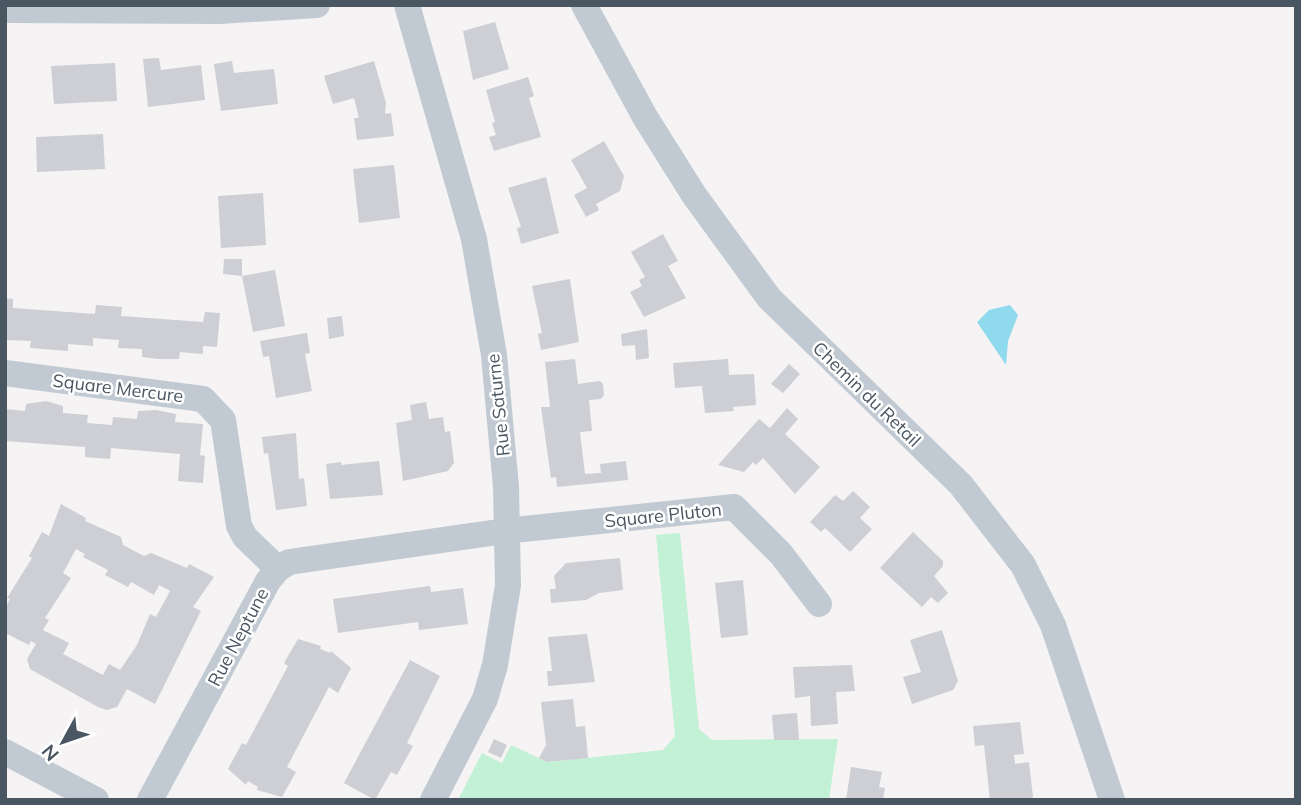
<svg xmlns="http://www.w3.org/2000/svg" width="1301" height="805" font-family="Mulish,sans-serif">
<style>
.green{fill:#c3f1d5}
.water{fill:#90daee}
.building{fill:#cdcfd5;fill-rule:evenodd}
.lines{fill:none;stroke-linecap:round;stroke-linejoin:round}
.minor{stroke:#c1cad2;stroke-width:26}
.labels{text-anchor:middle;dominant-baseline:central;stroke-width:5;stroke-linejoin:round;paint-order:stroke}
.street-label{font-size:18px;fill:#4a5661;stroke:#fff}
</style>
<rect width="100%" height="100%" fill="#f5f3f3"/>
<path class="green" d="M680,533l19,196 13,11 126,-1 -9,61h-371l24,-47 20,10 9,-18 36,17 116,-12 12,-14 -19,-201z"/>
<path class="water" d="M1010,305l8,10 -10,26 -2,24 -29,-43 12,-12z"/>
<path class="building" d="M495,22l14,47 -36,11 -10,-49z
M159,58l2,12 40,-5 4,35 -57,7 -5,-48z
M232,61l2,12 40,-4 4,35 -57,7 -7,-47z
M374,61l12,42 -1,11 6,-1 3,23 -37,4 -3,-22h5l-5,-20 -21,6 -9,-28z
M115,63l2,38 -63,3 -3,-38z
M528,77l6,19 -5,2 12,39 -47,14 -5,-14 7,-2 -4,-12 3,-1 -9,-32z
M103,134l2,35 -68,3 -1,-35z
M604,141l20,35 -4,15 -24,13 3,6 -13,7 -12,-22 13,-7 -16,-28z
M394,165l6,53 -41,5 -6,-54z
M546,177l13,56 -38,11 -4,-16 4,-1 -13,-39z
M263,193l3,52 -45,3 -3,-52z
M663,234l15,27 -10,5 18,32 -42,19 -14,-25 12,-6 -3,-6 6,-3 -14,-25z
M224,259h18v17l-19,-2z
M275,270l10,56 -32,6 -11,-56z
M570,279l9,63 -38,8 -3,-16 4,-1 -10,-47z
M5,298l8,1v9l82,6 1,-9 26,2 -1,9 82,6 2,-10 15,1 -3,34 -14,-1v8l-23,-2 -1,7h-20l-17,-2v-8l-24,-1 1,-8 -26,-2v8l-25,-2v7l-38,-3 1,-7 -24,-1z
M342,316l2,20 -15,3 -2,-21z
M647,329l2,29 -13,2 -1,-15 -13,1 -1,-12z
M307,333l3,20 -5,1 7,37 -36,7 -7,-42 -6,1 -3,-16z
M575,359l3,25 22,-3 3,3 1,11 -3,4 -12,1 3,31 -12,1 5,42 16,-1 -1,-9 26,-3 2,19 -71,7 -1,-10 -5,1 -10,-71h9l-5,-45z
M728,359l1,16 25,-1 2,31 -23,2 1,4 -29,2 -3,-27 -27,2 -2,-25z
M789,364l11,10 -17,19 -12,-9z
M46,401l17,5v7l25,2 -1,8 25,2 1,-8 24,2 1,-8 18,-1 20,4 -1,8 28,2 -3,31 5,1 -2,27 -25,-2 2,-27 -69,-6 -1,11 -14,-1 -11,-1v-10l-80,-6v-32l20,2 1,-7z
M426,402l3,17 14,-2 2,15 5,-1 4,32 -6,8 -45,10 -7,-58 16,-3 -2,-15z
M787,408l11,11 -13,15 35,33 -25,27 -32,-36 -7,7 -3,-3 -9,10 -26,-7 41,-46 11,9z
M296,433l3,46 5,-1 3,28 -31,4 -8,-57 -4,1 -2,-17z
M379,461l4,34 -53,4 -4,-35 15,-2v3z
M853,491l17,16 -10,11 12,11 -22,23 -25,-24 -4,4 -11,-10 25,-27 8,6z
M61,504l25,14 -1,3 36,16 2,8 21,11 7,-3 36,15 2,-4 25,13 -21,30 8,4 -46,93 -28,-15 -10,18 -10,3 -9,-3 -68,-38 -3,-10 9,-15 -5,-3 -2,4 -24,-12v-25l5,-9 -3,-1 25,-40 -3,-2 13,-24 7,4zM76,549l9,5 -2,3 25,13 -3,5 23,12 3,-5 23,13 5,-10 11,6 -14,26 -6,-3 -13,31 -17,25 -11,-6 -6,11 -40,-21 6,-11 -26,-13 6,-10 -4,-2 26,-40 -8,-5z
M913,532l30,29v5l-9,10 14,17 -10,10 -7,-6 -9,10 -42,-39z
M620,558l3,32 -24,3 -13,7 -35,3 -1,-14h6l-2,-13 12,-13z
M743,580l5,55 -27,3 -6,-55z
M430,586l1,6 32,-4 5,36 -49,6 -1,-8 -80,11 -5,-34z
M942,630l16,51 -5,9 -41,14 -9,-27 18,-5 -11,-32z
M587,634l8,48 -47,4 -1,-15h5l-4,-34z
M298,639l23,7 -1,3 10,4 1,-2 20,17 -13,25 -9,-6 -42,80 9,5 -14,25 -25,-7 1,-3 -10,-6 -2,4 -18,-16 14,-26 4,2 42,-79 -4,-3z
M410,660l30,16 -33,67 6,3 -16,29 -6,-3 -16,28 -31,-17z
M852,665l3,26 -19,1 2,32 -27,2 -1,-30 -15,2 -2,-31z
M573,699l3,28 9,-1 3,32 -41,4 -8,-4 7,-13 -5,-43z
M797,713l2,27h-25l-2,-25z
M1020,722l4,32 -10,1 1,9 14,-2 4,35 -3,3h-40l-6,-55 -9,1 -2,-20z
M494,739l13,6 -6,13 -13,-6z
M851,767l31,5 -3,15 6,1 -2,12h-37z"/>
<g class="lines">
<path class="minor" d="M407,5l67,234 20,116 12,132 2,98 -13,80 -10,34 -52,101
M584,5l61,112 49,78 75,103 192,187 62,80 30,60 59,175
M5,10l214,1 98,-6
M5,373l198,26 20,21 16,106 6,11 33,32
M5,752l91,48
M150,800l118,-219 10,-12 11,-7 216,-31 229,-24 47,47 38,50"/>
</g>
<g class="labels">
<g class="street-label">
<text transform="translate(118 388) rotate(7)">Square Mercure</text>
<text transform="translate(867 394) rotate(44)">Chemin du Retail</text>
<text transform="translate(498 405) rotate(-96)">Rue Saturne</text>
<text transform="translate(663 515) rotate(-6)">Square Pluton</text>
<text transform="translate(238 637) rotate(-62)">Rue Neptune</text>
</g>
</g>
<rect width="1301" height="805" fill="none" stroke="#4a5661" stroke-width="14"/>
<g transform="translate(63 742) rotate(230)" stroke="#ffffff" stroke-width="5" paint-order="stroke">
<path d="M0-5L12 26L0 18L-12 26Z" fill="#4a5661"/>
<text y="-10" font-size="19" font-weight="bold" text-anchor="middle" fill="#4a5661">N</text>
</g>
</svg>
